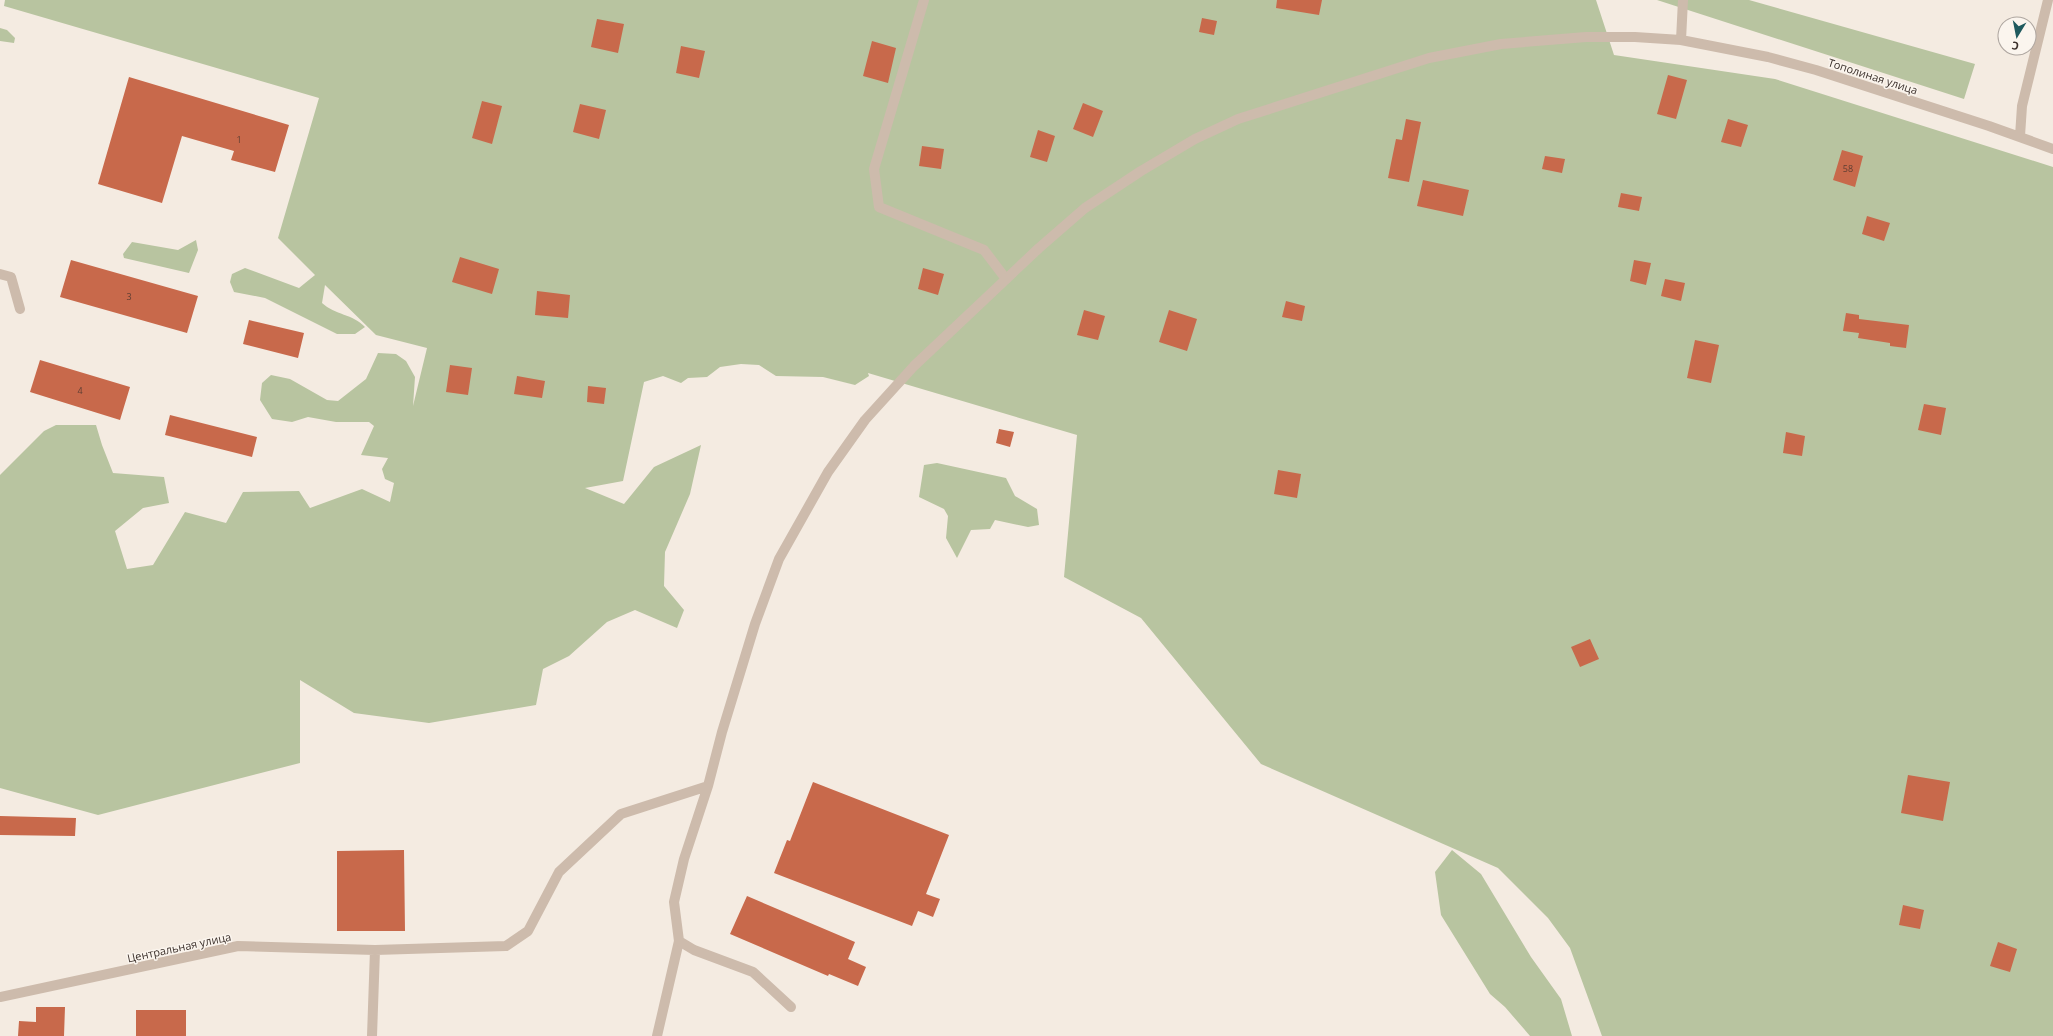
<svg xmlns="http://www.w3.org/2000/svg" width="2053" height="1036" font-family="'Open Sans',sans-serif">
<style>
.green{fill:#b8c4a0}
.building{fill:#c8694b}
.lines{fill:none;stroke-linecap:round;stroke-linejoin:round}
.service{stroke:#cdbbac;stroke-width:10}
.minor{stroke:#cdbbac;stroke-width:10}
.labels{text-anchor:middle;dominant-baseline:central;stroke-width:3;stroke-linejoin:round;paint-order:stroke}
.number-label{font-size:9px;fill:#5e3e33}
.street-label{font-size:11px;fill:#3b302b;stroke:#fbf5ee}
</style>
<rect width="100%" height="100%" fill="#f4ebe1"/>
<path class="green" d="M5,0h1591l18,55 161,24 278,88v869h-451l-32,-88 -22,-30 -50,-50 -237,-104 -120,-146 -77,-41 13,-142 -209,-62 1,3 -14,9 -32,-8 -47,-1 -17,-11 -18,-1 -21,3 -13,10 -19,1 -7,5 -18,-7 -19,6 -21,99 -38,7 39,16 30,-37 47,-22 -11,49 -25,58 -1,34 20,24 -7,18 -42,-18 -28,12 -38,34 -26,13 -7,36 -107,18 -75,-10 -54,-33v83l-202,52 -98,-27v-313l44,-44 12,-6h40l6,20 11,28 51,4 5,26 -26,5 -28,23 12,38 26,-4 32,-53 41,11 17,-31 56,-1 11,17 52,-19 28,13 4,-19 -9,-4 -3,-10 6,-11 -27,-3 13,-29 -5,-4h-33l-28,-5 -16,5 -20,-3 -12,-19 2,-17 9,-8 19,4 37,21 11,1 28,-22 12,-26 18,1 10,7 9,16 -2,29 14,-58 -51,-13 -51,-50 -3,18c13,12 31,11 43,24l-10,7h-18l-72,-36 -31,-6 -4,-10 2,-8 13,-6 54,20 16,-13 -37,-37 41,-140 -315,-92z
M1657,0h92l226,64 -11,35z
M0,28l7,2 8,8 -1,5 -14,-2z
M196,240l2,10 -9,23 -65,-15 -1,-4 9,-12 46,8z
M937,463l69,15 9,18 22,13 2,16 -11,2 -33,-7 -5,9 -19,1 -14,28 -11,-20 2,-22 -4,-7 -25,-12 5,-32z
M1452,850l29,24 50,83 30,42 11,37h-42l-25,-29 -15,-13 -49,-79 -6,-43z"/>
<path class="building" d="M1277,0h45l-3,15 -43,-7z
M1202,18l15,3 -3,14 -15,-3z
M597,19l27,5 -6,29 -27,-6z
M872,41l24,7 -8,35 -25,-7z
M681,46l24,5 -6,27 -23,-5z
M1668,75l19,5 -11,39 -19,-5z
M129,77l160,48 -14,47 -44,-12 3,-9 -52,-15 -20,67 -64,-19z
M482,101l20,5 -10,38 -20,-6z
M1083,103l20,8 -10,26 -20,-8z
M580,104l26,6 -7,29 -26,-7z
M1406,119l15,3 -12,60 -21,-4 8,-39 6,1z
M1728,119l20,6 -7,22 -20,-5z
M1038,130l17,6 -8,26 -17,-5z
M922,146l22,3 -3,20 -22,-3z
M1842,150l21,6 -8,31 -22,-7z
M1545,156l20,3 -3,14 -20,-4z
M1423,180l46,10 -6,26 -46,-10z
M1621,193l21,4 -3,14 -21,-4z
M1867,216l23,7 -6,18 -22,-7z
M460,257l39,12 -7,25 -40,-12z
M71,260l127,36 -11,37 -127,-36z
M1634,260l17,3 -5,22 -16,-4z
M923,268l21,6 -6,21 -20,-6z
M1665,279l20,4 -4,18 -20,-5z
M537,291l33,4 -2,23 -33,-3z
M1286,301l19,5 -3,15 -20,-4z
M1084,310l21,6 -7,24 -21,-5z
M1169,310l28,9 -10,32 -28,-9z
M1846,313l13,2v4l50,6 -3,23 -16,-2v-3l-32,-5 1,-5 -16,-2z
M249,320l55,13 -6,25 -55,-14z
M1695,340l24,5 -8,38 -24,-5z
M40,360l90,27 -10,33 -90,-28z
M450,365l22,3 -4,27 -22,-3z
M517,376l28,5 -3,17 -28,-4z
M588,386l18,2 -2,16 -17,-2z
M1924,404l22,4 -5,27 -23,-5z
M170,415l87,22 -5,20 -87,-22z
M999,429l15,3 -4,15 -14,-4z
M1786,432l19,4 -3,20 -19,-3z
M1278,470l23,4 -4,24 -23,-4z
M1590,639l9,20 -19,8 -9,-20z
M1908,775l42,7 -7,39 -42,-8z
M813,782l136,53 -23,59 14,5 -7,18 -15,-6 -6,15 -138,-53 13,-33 3,1z
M0,816l76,2 -1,18 -75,-1z
M404,850l1,81h-68v-80z
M747,896l108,46 -7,17 18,8 -8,19 -29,-12 -1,2 -98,-42z
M1903,905l21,5 -4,19 -21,-4z
M1998,942l19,7 -7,23 -20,-6z
M36,1007h29l-1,29h-46l1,-15 17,1z
M136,1010h50v26h-50z"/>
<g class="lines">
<path class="service" d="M924,0l-50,169 5,38 105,43 22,29
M0,274l11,3 9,32
M657,1036l22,-95"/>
<path class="minor" d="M1681,40l2,-40
M2020,136l2,-30 26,-106
M0,997l238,-51 137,4 131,-4 22,-15 31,-59 62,-58 87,-28
M791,1007l-38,-35 -59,-22 -15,-9 -5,-39 10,-43 24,-73 14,-54 33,-108 24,-65 49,-87 37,-52 49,-54 125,-118 46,-40 56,-37 54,-32 43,-20 191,-61 72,-14 85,-7h49l46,3 87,17 48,13 173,56 64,23
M372,1036l3,-86"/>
</g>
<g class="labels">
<g class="number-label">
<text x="239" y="139">1</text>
<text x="1848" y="168">58</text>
<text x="129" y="296">3</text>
<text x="80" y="390">4</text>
</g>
<g class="street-label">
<text transform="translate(1873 76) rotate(18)">Тополиная улица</text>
<text transform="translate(179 947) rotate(-12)">Центральная улица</text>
</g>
</g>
<g transform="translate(2017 36) rotate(190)"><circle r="19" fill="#fbf5ee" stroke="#aea6a0"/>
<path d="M0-3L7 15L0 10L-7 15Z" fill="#1f5a5e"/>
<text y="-6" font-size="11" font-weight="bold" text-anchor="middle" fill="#3b302b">С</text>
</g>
</svg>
